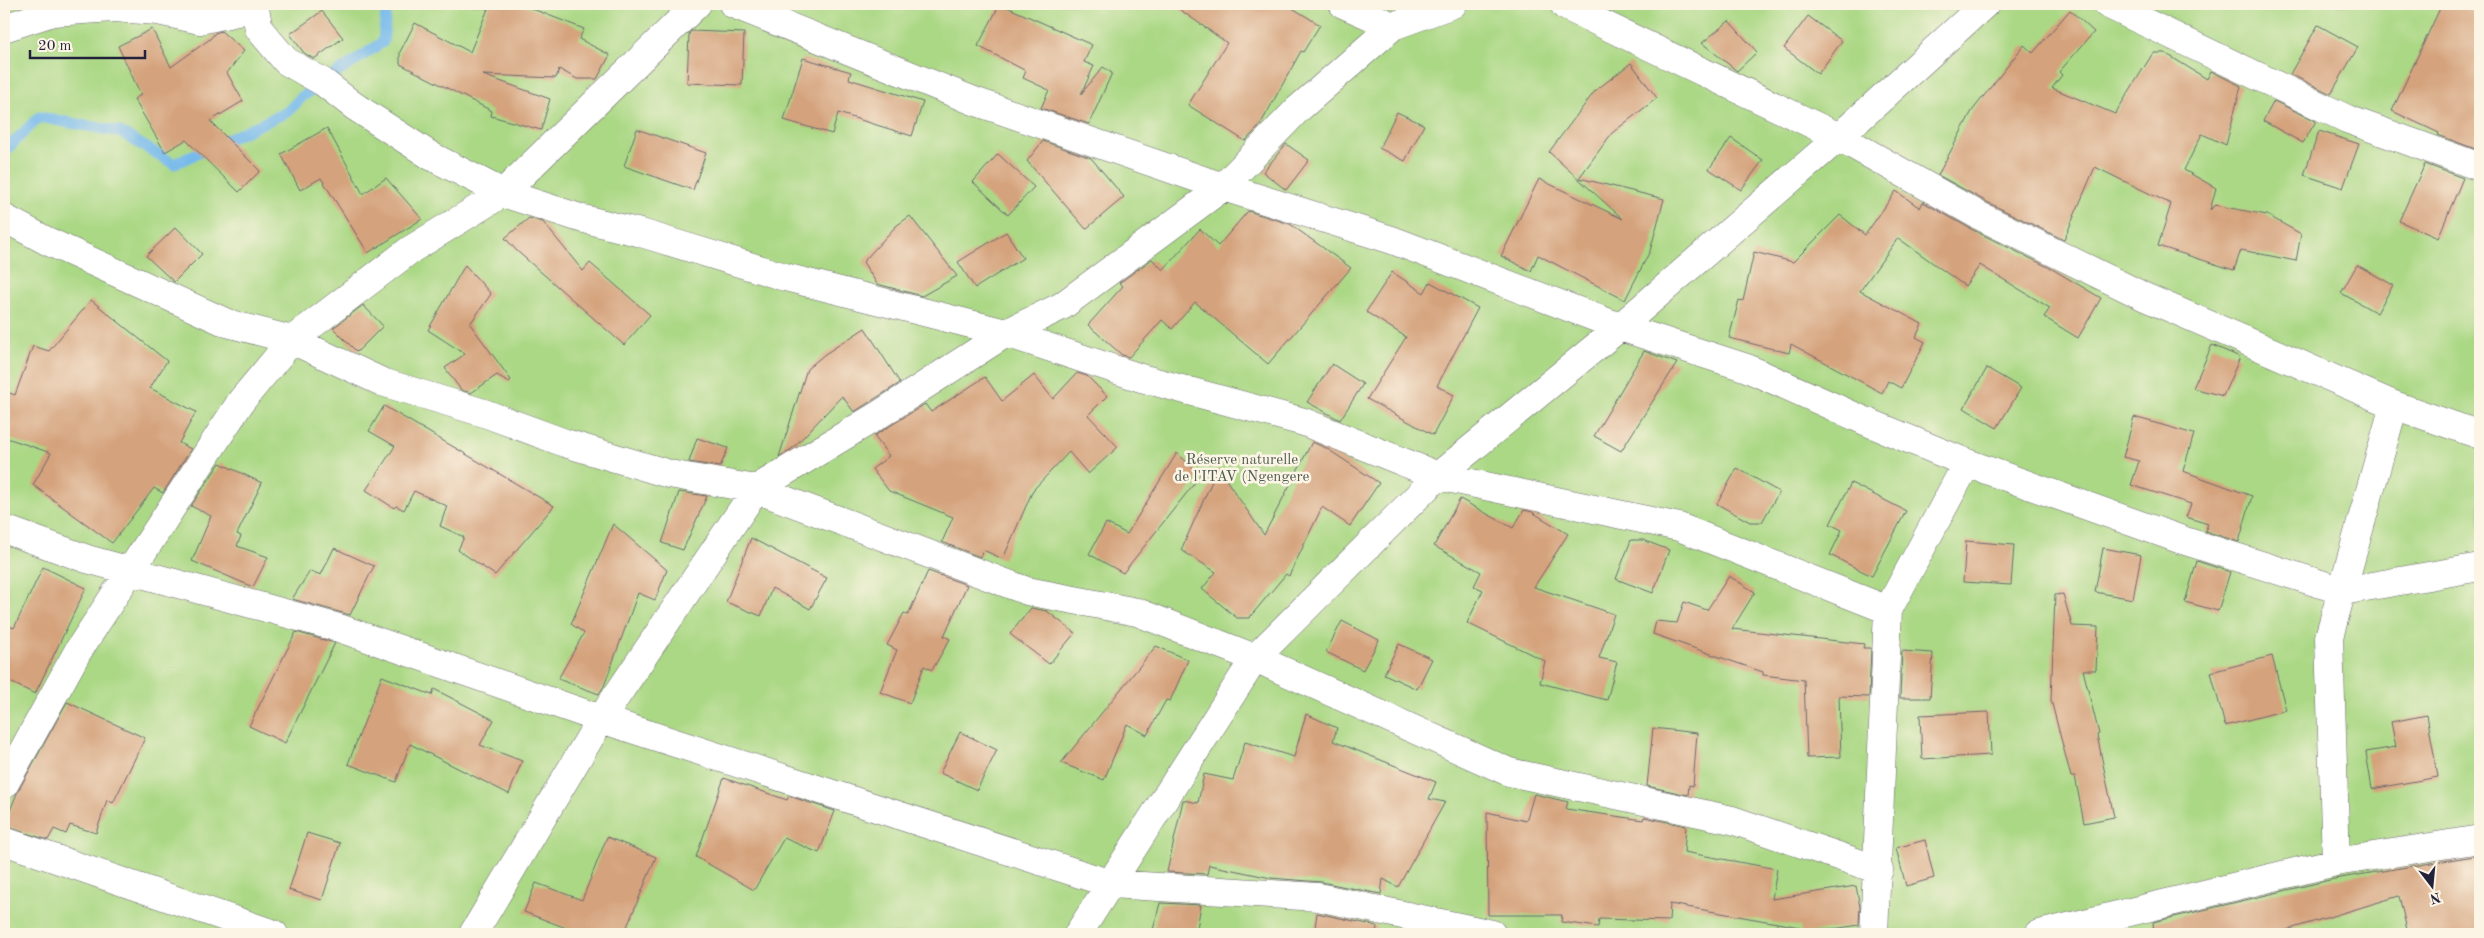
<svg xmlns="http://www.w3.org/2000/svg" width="2484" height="938" font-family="'Old Standard TT',serif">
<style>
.green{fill:#abd885;stroke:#667d60}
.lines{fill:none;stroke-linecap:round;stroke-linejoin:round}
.stream{stroke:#74b9eb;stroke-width:11}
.building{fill:#d4a27b}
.street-casing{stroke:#6b676e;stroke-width:29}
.street{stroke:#fff;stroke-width:28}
.labels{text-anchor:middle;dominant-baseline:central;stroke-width:5;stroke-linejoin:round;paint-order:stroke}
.park-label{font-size:15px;fill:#4b5951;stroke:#fcf5e5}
</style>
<rect width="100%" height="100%" fill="#fcf5e5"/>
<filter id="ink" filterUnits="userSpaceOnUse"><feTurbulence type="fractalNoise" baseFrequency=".02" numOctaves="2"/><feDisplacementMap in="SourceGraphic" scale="10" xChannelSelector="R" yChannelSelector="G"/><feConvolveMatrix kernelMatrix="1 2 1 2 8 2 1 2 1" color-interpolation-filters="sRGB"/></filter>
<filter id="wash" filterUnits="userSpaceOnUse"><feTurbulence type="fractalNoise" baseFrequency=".0096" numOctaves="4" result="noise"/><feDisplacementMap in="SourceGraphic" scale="20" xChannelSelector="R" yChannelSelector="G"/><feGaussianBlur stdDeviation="1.12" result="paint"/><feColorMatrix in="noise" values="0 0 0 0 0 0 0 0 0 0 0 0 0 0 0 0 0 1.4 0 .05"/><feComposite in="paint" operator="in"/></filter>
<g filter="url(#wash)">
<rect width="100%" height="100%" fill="#f3e8cd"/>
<path class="green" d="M4,4h2476v930h-2476z"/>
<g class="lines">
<path class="stream" d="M4,152l35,-35 81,15 54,32 113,-52 16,-16 80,-54 4,-38"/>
</g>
<g id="blocks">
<path class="building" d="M490,4h30l64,25 -5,10 31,16 -13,24h-20l-18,-10 -3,9 -73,-3 67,24 -9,31 -50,-14 1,-5 -92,-47v-12l15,-29 55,29z
M1000,4l92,41 -8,17 10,4 -13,28 22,-27 9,6 -23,51 -48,-16 8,-18 -26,-12 3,-7 -48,-25z
M1172,4h114l34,21 -17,27 -2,-1 -42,76 -14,14 -57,-36 39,-62z
M2442,4h38v141l-2,5 -40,-15 1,-2 -47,-22z
M2070,10l24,22 -35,40 3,3 -10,13 63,26 38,-61h12l42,26 4,-8 30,15 -15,59 -24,-11 -18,36 32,18 -6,22 5,-5 52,10 34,19 -5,27 -55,-11 -7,20 -76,-24 13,-42 -76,-37 -31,73 -79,-39 -47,-26 34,-64 52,-66 9,8z
M322,11l21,27 -29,21 -10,-6 -14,-19z
M1808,16l34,25 -24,33 -34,-26z
M1729,21l28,31 -20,19 -35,-28z
M2318,25l40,22 -27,47 -41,-20z
M152,29l19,38 39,-28 5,-6 6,-2 23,20 -17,22 16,28 -33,20 50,50 -21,21 -53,-52 -21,12 -31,-53 7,-4 -23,-49z
M691,31l53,2 -2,52 -55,-2 2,-49z
M803,58l48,14 -2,7 74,23 -11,34 -74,-23 -6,21 -48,-14z
M1631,63l26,35 -45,35 -33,45 85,21 -14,52 -25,49 -87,-45 -7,16 -30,-15 38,-77 84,40 -74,-67 46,-61z
M2274,101l42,20 -13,22 -40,-22z
M1397,112l27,13 -19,36 -26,-13z
M327,128l36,66 23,-16 36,41 -54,34 -47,-75 -21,12 -19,-36z
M637,129l69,24 -13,37 -69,-24z
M2319,131l40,13 -16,44 -39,-13z
M1731,138l32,22 -22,30 -32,-21z
M1043,141l48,17 33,39 -38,32 -59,-68z
M1286,144l23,16 -23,30 -23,-18z
M998,154l36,33 -26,28 -35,-33z
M2425,164l38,14 -25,60 -39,-17z
M1896,191l24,17 3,-6 48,27 81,40 49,29 -23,40 -34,-21 6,-9 -70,-43 -15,21 -67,-48 -38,53 62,33 -6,13 9,5 -24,46 -13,-7 -6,12 -91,-49 -2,9 -60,-15 10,-38 4,1 11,-49 39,10 47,-47 25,20z
M1248,211l42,13 61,44 -83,96 -73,-62 -23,27 -10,-9 -33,37 -7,-2 -34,-30 35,-39 -4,-3 33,-24 11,11 37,-41 18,17z
M910,216l47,60 -35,20 -45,-12 -14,-22 33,-36z
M529,218l14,4 40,49 7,-8 60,52 -26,30 -107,-94 -12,-13z
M176,227l26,27 -28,28 -28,-26z
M1006,232l17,26 -48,30 -17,-26z
M465,265l26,29 -21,30 41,56 -2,2 -12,-7 -26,18 -10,-3 -16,-22 20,-14 -37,-24z
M2357,265l36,20 -16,28 -36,-20z
M1392,272l32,21 6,-11 48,26 -41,78 17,9 -21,40 -66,-36 39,-62 -40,-25z
M91,300l76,61 -17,27 46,24 -17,31 12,6 -28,44 -9,-5 -42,55 -79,-58 18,-32 -47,-16v-46l11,4 18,-49 16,5z
M363,305l20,21 -26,26 -24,-24z
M865,328l35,55 -46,29 -12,-16 -49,52 -14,9 28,-88 18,-15z
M2212,345l28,12 -17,39 -30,-8z
M1644,351l33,12 -56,88 -27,-15z
M1332,364l31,20 -23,36 -33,-18z
M1987,368l34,20 -24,40 -33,-20z
M1077,373l10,3 20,20 -19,19 30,32 -30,27 -19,-22 -36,38 -30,69 -20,-9 -3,7 -38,-15 11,-25 -64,-26 -17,-22 17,-13 -15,-20 51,-32 6,8 54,-35 17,24 32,-26 19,24z
M384,406l170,100 -59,69 -37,-25 6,-13 -24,-11 7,-20 -33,-15 -10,19 -8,-4 -2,2 -28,-18 29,-44 -26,-15z
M2134,417l60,17 -11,37 69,25 -13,46 -34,-11 3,-7 -22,-7 5,-13 -60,-19 8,-24 -16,-4z
M697,438l31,10 -8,19 -31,-5z
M1312,442l14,6 53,35 -29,43 -28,-19 -33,69 -3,-2 -37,44h-12l-35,-29 14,-17 -35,-22 37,-82 46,67z
M1177,453l24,22 -78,98 -34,-19 17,-31 21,11z
M220,463l42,20 -25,51 4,2 -4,10 31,11 -15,30 -61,-26 19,-45 -20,-10z
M1737,468l42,24 -17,30h-12l-33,-18z
M1851,483l55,28 -34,65 -42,-21 12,-25 -12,-6z
M679,492l28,4 -24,54 -21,-7z
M1460,499l53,29 11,-18 8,2 36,22 -34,53 80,27 -15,44 18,4 -10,38 -67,-17 5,-22 -78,-38 16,-33 -9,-4 7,-14 -47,-26z
M613,524l54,46 -12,30 -17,-7 -34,93 -5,8 -41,-15 26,-46 -13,-9z
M751,538l76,40 -17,31 -38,-21 -11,28 -35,-14z
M1631,540h12l26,10 -16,43 -37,-14z
M1966,541l48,4 -3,40 -48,-3z
M334,548l40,18 -24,49 -58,-16 18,-28 11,4z
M2103,548l38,7 -8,44 -38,-7z
M2197,561l33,11 -12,39 -33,-9z
M43,567l43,21 -51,106 -31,-15v-55l10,4z
M928,571l39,14 -23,51 6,3 -18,31 -8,-4 -14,37 -30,-11 17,-42 -10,-5 17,-32 4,2z
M1729,576l26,16 -23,37 132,15 -1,4h8l-2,49 -30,-1 2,61 -34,1 -3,-78 -41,-5v-3l-110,-38 3,-13 21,2 7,-21 23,8z
M2063,594l9,32 26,1 -2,43h-13l16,64 -2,1 17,82 -30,6 -9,-47 -4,1 -20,-77 4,-105z
M1031,608l16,3 28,22 -26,31 -39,-30z
M1342,621l37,19 -16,30 -37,-18z
M296,632l39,11 -50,100 -36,-17z
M1399,644l33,15 -15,30 -33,-15z
M1156,646l32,14 -18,41 -4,-1 -19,35 -20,-11 -23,56 -43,-17z
M1902,651l31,2 -3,45h-30z
M2272,656l14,54 -61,16 -14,-54z
M382,676l50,19 2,-6 60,31 -14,25 42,16 -13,33 -99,-50 -14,38 -48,-18z
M67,702l78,36 -32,65 -6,-3 -11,33 -26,-8 -4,9 -12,-5 -6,11 -44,-14 13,-33z
M1989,712l2,43 -69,4 -2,-44z
M1306,714l31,14 -4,13 103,41 -7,17 16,3 -47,85 -15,-8 -2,15 -60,-12 -50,-4 -62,-13 -2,9 -40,-2 16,-72 15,3 6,-29 29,6 12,-38 49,15z
M2427,715l11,62 -66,12 -6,-37 30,-5 -5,-25z
M1653,728l44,5 -4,53 -4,-1 -1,10 -41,-9z
M960,732l37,18 -20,40 -37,-17z
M724,778l63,22 2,-4 46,15 -16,42 -35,-15 -30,52 -58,-33z
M1534,794l34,8 -2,7 77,11 1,-3 42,9 -2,26 93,17 -5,30 84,-13 4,21 -1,18 -58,9 -1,-7 -130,-23 -1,17 -70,-2 -1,8 -37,-5 1,-7h-74l-1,-103 39,9z
M307,833l33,10 -18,57 -33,-10z
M607,837l49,20 -32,77h-42l-58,-22 12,-29 46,17z
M1925,840l9,38 -28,8 -10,-38z
M2480,855v79h-72l-9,-38 -126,38h-119l-1,-12 181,-43z
M1160,903l41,2 -5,29h-44z
M1317,913l60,13 -1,8h-62z"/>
</g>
</g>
<g filter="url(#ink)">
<use href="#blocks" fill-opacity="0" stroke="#6b676e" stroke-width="1"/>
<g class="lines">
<g class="street-casing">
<path id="street" d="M254,4l5,25 27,32 37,21 31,24 77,50 72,37 77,25 61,15 144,44 221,56 135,45 163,44 134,54 241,51 209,83
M733,4l241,97 249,86 169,53 228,87 127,41 118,53 102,42 215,77 161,51 137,-24
M1343,4l50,22
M2107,4l240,115 133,48
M1565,6l274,131 139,78 167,82 249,108 86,30
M4,28l49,-16 61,-4 44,3 42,9 37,-8 7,-8
M4,218l43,23 180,82 65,17 90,42 102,31 81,30 104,31 87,15 271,102 110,21 118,46 254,114 223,48 147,50
M4,529l83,30 252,69 262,91 510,165 207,13 174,37
M4,785l74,-134 164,-251 50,-60 118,-90 93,-57 194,-189
M4,841l270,93
M2336,862l-7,-225 65,-232
M473,934l128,-215 155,-230 121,-73 129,-83 56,-27 161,-119 74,-77 96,-84 60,-22
M1078,934l177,-276 183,-182 182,-149 219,-190 146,-133
M1874,934l14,-324 79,-147
M2039,934l297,-72 144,-23"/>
</g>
<use href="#street" class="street"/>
</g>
</g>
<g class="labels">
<g class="park-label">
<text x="1242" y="460">Réserve naturelle<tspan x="1242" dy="17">de l'ITAV (Ngengere</tspan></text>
</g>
</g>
<rect width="2484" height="938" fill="none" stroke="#fcf5e5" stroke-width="20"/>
<g transform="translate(2432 886) rotate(164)" stroke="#fcf5e5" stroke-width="4" paint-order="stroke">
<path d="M0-4L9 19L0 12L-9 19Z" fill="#22223b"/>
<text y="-8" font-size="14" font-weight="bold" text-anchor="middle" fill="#22223b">N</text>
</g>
<path d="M30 50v8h115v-8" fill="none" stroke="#22223b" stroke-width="2.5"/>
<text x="38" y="50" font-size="15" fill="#22223b" stroke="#fcf5e5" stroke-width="4" paint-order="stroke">20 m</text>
</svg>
